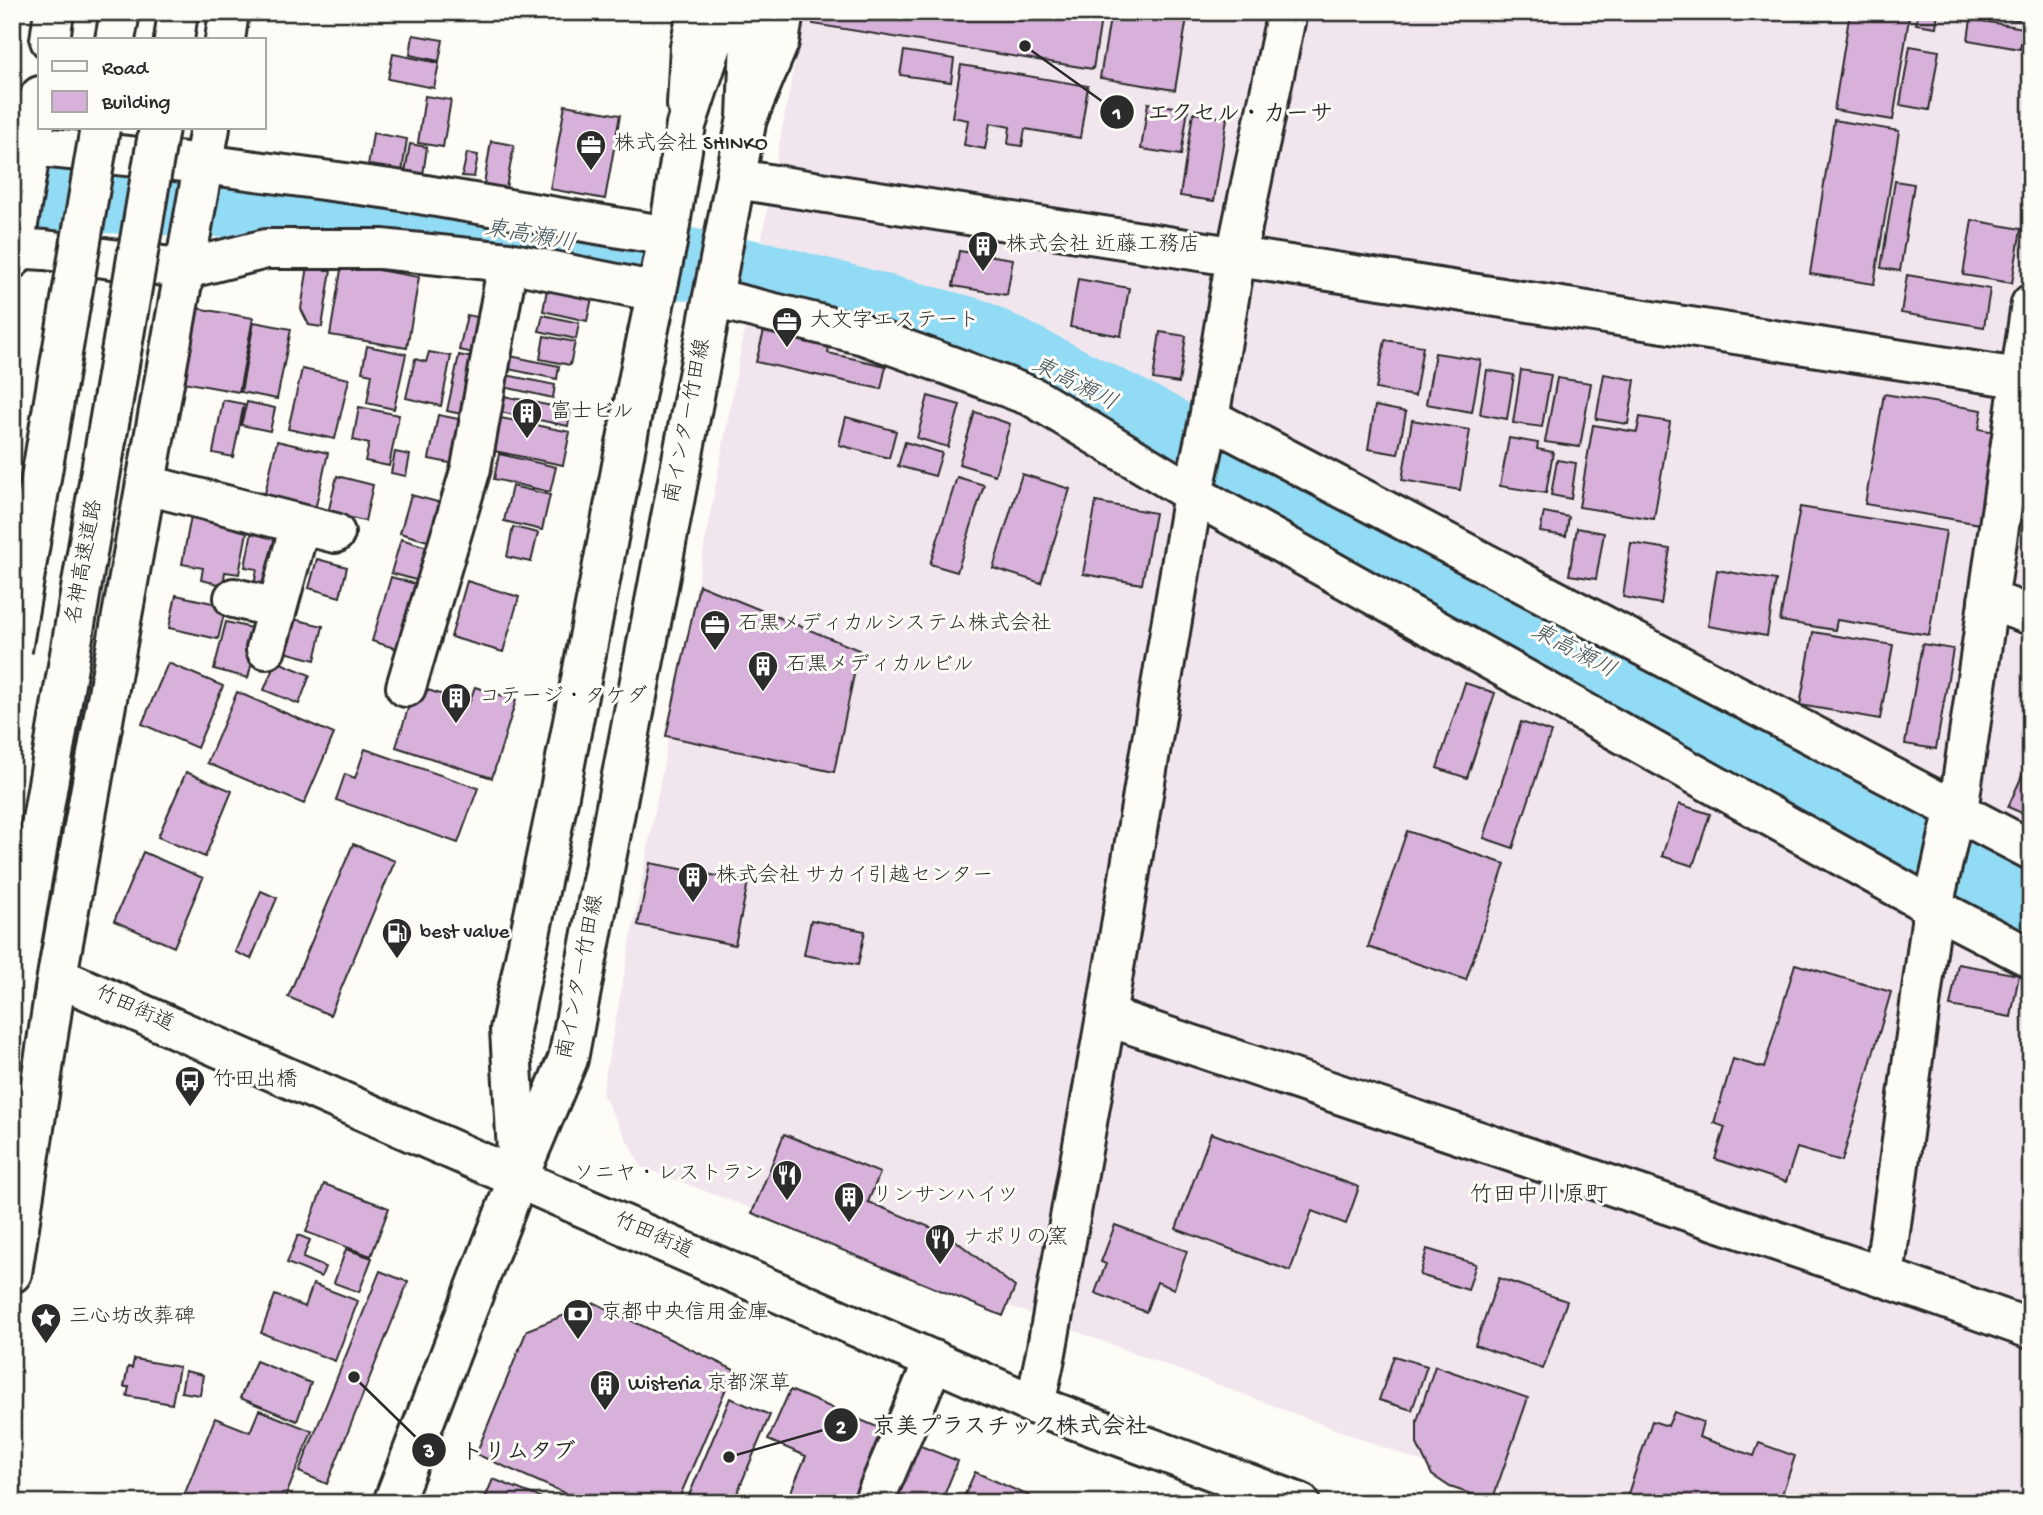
<svg xmlns="http://www.w3.org/2000/svg" width="2043" height="1515" font-family="'Gochi Hand','Klee One',sans-serif">
<style>
.built{fill:#f2e6ee}
.lines{fill:none;stroke-linecap:round;stroke-linejoin:round}
.river{stroke:#92dbf4;stroke-width:72}
.building{fill:#d7b1da;stroke:#2b2b2b;stroke-width:2}
.minor-casing{stroke:#2b2b2b;stroke-width:44}
.major-casing{stroke:#2b2b2b;stroke-width:44}
.highway-casing{stroke:#2b2b2b;stroke-width:44}
.minor{stroke:#fdfcf7;stroke-width:38}
.major{stroke:#fdfcf7;stroke-width:38}
.highway{stroke:#fdfcf7;stroke-width:38}
.highway-bridge-casing{stroke:#2b2b2b;stroke-width:44;stroke-linecap:butt}
.highway-bridge{stroke:#fdfcf7;stroke-width:38}
.labels{text-anchor:middle;dominant-baseline:central;stroke-width:6;stroke-linejoin:round;paint-order:stroke}
.poi-label{font-size:21px;fill:#2b2b2b;stroke:#fdfcf7;text-anchor:start}
.street-label{font-size:21px;fill:#2b2b2b;stroke:#fdfcf7}
.water-label{font-size:23px;font-style:italic;fill:#45575d;stroke:#fdfcf7}
.neighbourhood-label{font-size:23px;fill:#2b2b2b;stroke:#fdfcf7}
.leader{fill:none;stroke:#2b2b2b;stroke-width:2.5}
.callout-dot{fill:#2b2b2b;stroke:#fdfcf7;stroke-width:2.5}
.mark-label{font-size:21px;text-anchor:middle;font-weight:bold;fill:#fff}
.callout-label{font-size:23px;text-anchor:middle;font-weight:bold;fill:#2b2b2b;stroke:#fdfcf7;stroke-width:6;stroke-linejoin:round;paint-order:stroke}
</style>
<rect width="100%" height="100%" fill="#fdfcf7"/>
<filter id="ink" filterUnits="userSpaceOnUse"><feTurbulence type="fractalNoise" baseFrequency=".0143" numOctaves="2"/><feDisplacementMap in="SourceGraphic" scale="14" xChannelSelector="R" yChannelSelector="G"/><feConvolveMatrix kernelMatrix="1 2 1 2 8 2 1 2 1" color-interpolation-filters="sRGB"/></filter>
<g filter="url(#ink)">
<path class="built" d="M804,12h1227v1491h-500l-890,-336 -39,-74z"/>
<g class="lines">
<path class="river" d="M12,194l236,8 178,18 187,30 150,28 210,56 179,90 397,219 482,256"/>
</g>
<path class="building" d="M815,12h246l40,7 -8,50 -280,-45z
M1111,12h77l-13,78 -75,-12z
M1850,12h60l-17,108 -59,-10z
M1918,12h20l-2,15 -20,-3z
M1979,12h52v10l-53,-8z
M1971,19l53,9 -4,21 -52,-9z
M413,35l30,5 -4,21 -29,-6z
M1910,46l29,5 -10,59 -29,-5z
M904,51l50,8 -3,23 -51,-7z
M393,54l46,9 -5,25 -46,-9z
M961,65l127,21 -8,52 -55,-9 -3,17 -14,-2 2,-17 -20,-4 -5,26 -21,-4 4,-25 -16,-3z
M425,96l26,4 -8,47 -25,-4z
M1148,103l40,6 -7,46 -40,-6z
M565,105l55,10 -15,84 -55,-10z
M1193,113l34,5 -13,83 -34,-5z
M1834,120l65,11 -25,153 -64,-10z
M373,133l34,6 -5,33 -34,-6z
M491,141l23,4 -8,43 -22,-4z
M410,144l17,3 -4,28 -18,-3z
M467,153l11,2 -4,22 -12,-1z
M1895,181l19,3 -14,87 -19,-3z
M1972,220l49,9 -9,54 -49,-8z
M959,251l54,8 -6,36 -54,-9z
M342,264l77,13 -12,71 -77,-13z
M308,266l23,4 -9,57 -13,-2 -8,-16z
M1907,275l83,14 -6,38 -83,-14z
M1078,279l51,9 -8,48 -51,-9z
M547,289l45,9 -5,23 -44,-10z
M196,308l57,10 -14,74 -56,-10z
M467,315l24,5 -7,35 -25,-5z
M543,315l36,8 -3,16 -37,-8z
M254,322l37,7 -14,70 -36,-7z
M765,327l65,14 -2,12 58,13 -5,23 -125,-27z
M1160,332l26,4 -7,47 -26,-4z
M544,336l31,6 -5,23 -30,-6z
M1385,340l38,6 -8,50 -39,-7z
M367,346l39,8 -12,55 -27,-6 5,-29 -10,-2z
M429,352l22,4 -10,50 -35,-8 9,-39 11,3z
M1435,353l46,7 -9,52 -46,-8z
M459,355l23,5 -11,56 -24,-5z
M510,356l49,10 -2,13 -49,-10z
M302,369l47,10 -14,60 -47,-10z
M1487,370l27,5 -7,44 -27,-5z
M1521,370l30,5 -9,52 -29,-4z
M1604,374l31,6 -7,44 -32,-5z
M506,375l49,10 -2,13 -49,-11z
M1557,378l34,5 -11,64 -35,-5z
M1884,394l98,16 -3,19 16,3 -15,92 -115,-20z
M499,395l72,15 -3,16 -73,-15z
M928,396l32,9 -12,42 -31,-9z
M223,400l21,4 -11,53 -20,-4z
M247,402l28,6 -5,23 -29,-6z
M1375,406l31,6 -8,42 -30,-5z
M359,407l40,8 -10,51 -24,-5 4,-17 -16,-4z
M975,412l35,12 -15,51 -36,-11z
M438,415l31,6 -9,44 -31,-6z
M491,416l79,16 -7,33 -79,-16z
M846,417l50,14 -7,27 -50,-13z
M1640,417l30,5 -16,97 -75,-12 14,-82 44,7z
M1412,420l58,10 -10,60 -58,-10z
M1509,438l29,5 -1,6 16,3 -7,41 -46,-7z
M277,441l51,12 -14,61 -51,-12z
M905,442l37,11 -7,23 -37,-10z
M395,452l15,3 -4,21 -15,-3z
M499,454l57,13 -6,25 -56,-13z
M1557,460l19,3 -5,36 -20,-4z
M1022,474l48,15 -29,94 -48,-15z
M337,476l36,9 -8,36 -37,-8z
M957,477l27,8 -27,87 -27,-8z
M512,486l38,9 -8,35 -38,-9z
M411,495l38,10 -11,39 -38,-11z
M1096,502l59,11 -13,71 -59,-10z
M1800,507l146,24 -17,104 -92,-15 -2,10 -55,-9z
M1544,512l25,5 -3,19 -26,-4z
M191,516l57,11 -9,47 -14,-2 -2,13 -22,-5 2,-12 -21,-4z
M513,527l25,6 -7,29 -24,-5z
M1577,528l27,5 -8,46 -27,-4z
M252,531l31,6 -15,51 -14,-2 3,-17 -12,-2z
M401,539l36,11 -11,33 -35,-10z
M1631,543l39,6 -9,55 -38,-7z
M317,559l30,8 -7,30 -31,-9z
M1717,570l59,10 -9,56 -59,-10z
M391,577l35,10 -19,65 -35,-11z
M467,581l52,16 -16,55 -52,-15z
M699,585l160,65 -25,122 -168,-36z
M176,595l50,11 -8,33 -49,-11z
M293,619l30,7 -8,34 -30,-8z
M226,622l34,8 -12,48 -34,-9z
M1813,632l80,13 -13,74 -80,-14z
M1922,644l31,5 -17,100 -31,-5z
M276,661l34,14 -11,29 -35,-14z
M168,663l55,23 -26,62 -55,-24z
M1465,683l30,10 -28,85 -30,-10z
M415,686l54,17 6,-16 41,13 -24,78 -96,-31z
M237,692l97,42 -30,70 -97,-41z
M1521,722l30,10 -38,116 -29,-10z
M365,749l113,39 -20,55 -122,-43 9,-26 10,4z
M2030,758h1v59l-23,-10z
M186,772l46,19 -27,66 -47,-20z
M1679,804l31,10 -17,52 -31,-10z
M1407,831l98,33 -39,116 -98,-33z
M353,844l42,17 -65,154 -42,-18z
M143,852l60,26 -29,69 -60,-26z
M650,863l98,19 -13,63 -97,-20z
M261,891l16,7 -26,61 -16,-7z
M811,920l54,11 -7,34 -54,-10z
M1795,964l96,28 -49,169 -45,-13 -11,34 -71,-23 10,-32 -11,-4 19,-64 31,9z
M1958,964l61,11 -8,42 -61,-11z
M1211,1133l148,54 -13,37 -34,-13 -22,60 -114,-42z
M784,1134l96,39 -12,29 79,32 68,53 -12,29 -251,-103z
M324,1184l65,24 -18,48 -65,-24z
M1115,1225l72,26 -13,38 -17,-7 -11,30 -51,-19 11,-29 -5,-2z
M298,1235l12,5 -7,18 22,9 -4,10 -34,-14z
M346,1249l26,9 -13,34 -25,-9z
M1427,1249l49,15 -8,26 -48,-15z
M380,1271l28,11 -81,202 -28,-12z
M1499,1278l68,23 -24,68 -68,-24z
M313,1284l45,17 -23,60 -74,-28 14,-38 30,12z
M595,1303l139,67 -57,133h-90l-111,-49 51,-124z
M1394,1356l33,10 -15,44 -33,-10z
M134,1359l45,8 -7,37 -45,-8 2,-9h-5l4,-20 4,1z
M256,1361l55,22 -14,38 -57,-23z
M1435,1366l93,32 -36,103 -42,-14 -18,-12 -15,-31v-23z
M185,1371l18,4 -3,20 -19,-3z
M790,1390l99,42 -30,71h-73l20,-47 -38,-16z
M730,1398l40,17 -37,88h-38l-8,-3z
M259,1410l53,21 -29,72h-102l34,-85 35,14z
M1674,1412l29,10 -4,15 55,19 5,-13 36,13 -16,47h-154l27,-82 16,5z
M911,1442l47,19 -17,42h-55z
M975,1472l61,27 -2,4h-73z
M493,1479l61,24h-71z"/>
<g class="lines">
<g class="minor-casing">
<path id="minor" d="M50,40l4,-28
M225,40l4,-28
M687,105l3,-58 7,-35
M748,116l31,-74 5,-30
M32,146l172,18 186,25 278,47
M736,179l1295,201
M12,248l33,2 141,19 80,-20h115l127,13 149,30
M12,259l28,-163
M713,298l151,37 84,30 85,32 160,97 740,413 98,51
M2031,304l-73,507 -6,10 -19,86 -49,370 147,52
M1209,418l822,432
M147,485l188,48
M234,598l42,10
M1988,600l43,15
M266,649l34,-124
M406,687l65,-219 37,-206
M1106,1016l778,261
M12,1273l45,-297 153,-848
M1035,1405l11,-52 60,-337 87,-522 15,-69 28,-169 51,-244
M393,1503l125,-325
M873,1503l61,-143"/>
</g>
<g class="major-casing">
<path id="major" d="M518,1169l-8,-139 48,-230 83,-434 26,-123 19,-118 37,-113
M518,1178l50,-119 179,-941 4,-106"/>
</g>
<g class="highway-casing">
<path id="highway" d="M115,40l5,-28
M174,40l4,-28
M12,957l1023,448 265,98"/>
</g>
<use href="#minor" class="minor"/>
<use href="#major" class="major"/>
<use href="#highway" class="highway"/>
<g class="highway-bridge-casing">
<path id="highway-bridge" d="M12,650l88,-522
M12,997l147,-869"/>
</g>
<use href="#highway-bridge" class="highway-bridge"/>
</g>
</g>
<defs>
<g id="office-pin" transform="scale(1.575)"><path d="M0 17L-7.5 6A9.5 9.5 0 1 1 7.5 6Z" fill="#2b2b2b" stroke="#fdfcf7"/><path d="M-6-3h4V-5.5h4V-3h4V5H-6ZM-1-4.5V-3h2v-1.5ZM-6 0V1H6V0Z" fill="#fff"/></g>
<g id="building-pin" transform="scale(1.575)"><path d="M0 17L-7.5 6A9.5 9.5 0 1 1 7.5 6Z" fill="#2b2b2b" stroke="#fdfcf7"/><path d="M-4-6H4V6H1V3H-1V6H-4ZM-2.5-4.3h1.7v1.8h-1.7ZM.8-4.3h1.7v1.8H.8ZM-2.5-1h1.7V.8h-1.7ZM.8-1h1.7V.8H.8Z" fill="#fff"/></g>
<g id="fuel-pin" transform="scale(1.575)"><path d="M0 17L-7.5 6A9.5 9.5 0 1 1 7.5 6Z" fill="#2b2b2b" stroke="#fdfcf7"/><path d="M-5.5-6h7V0h2V4h1.3V-2.5L3-4.5l.8-.8L6-3V5H2.5V1h-1V6h-7ZM-4.2-4.7v3.2H.2V-4.7Z" fill="#fff"/></g>
<g id="bus-pin" transform="scale(1.575)"><path d="M0 17L-7.5 6A9.5 9.5 0 1 1 7.5 6Z" fill="#2b2b2b" stroke="#fdfcf7"/><path d="M-5-6H5V4H4V6H2V4H-2V6H-4V4H-5ZM-3.5-4V0h7V-4ZM-3.5 1.2v1.5H-2V1.2ZM2 1.2v1.5H3.5V1.2Z" fill="#fff"/></g>
<g id="restaurant-pin" transform="scale(1.575)"><path d="M0 17L-7.5 6A9.5 9.5 0 1 1 7.5 6Z" fill="#2b2b2b" stroke="#fdfcf7"/><path d="M-5-6h1v4h1v-4h1v4h1v-4h1v5L-1.5 .5V6h-2V.5L-5-1ZM5-6V6H3V1.5H1.5Q1.5-4 5-6Z" fill="#fff"/></g>
<g id="bank-pin" transform="scale(1.575)"><path d="M0 17L-7.5 6A9.5 9.5 0 1 1 7.5 6Z" fill="#2b2b2b" stroke="#fdfcf7"/><path d="M-6-4H6V4H-6ZM0-2.3a2.3 2.3 0 1 0 0 4.6a2.3 2.3 0 1 0 0-4.6Z" fill="#fff"/></g>
<g id="sight-pin" transform="scale(1.575)"><path d="M0 17L-7.5 6A9.5 9.5 0 1 1 7.5 6Z" fill="#2b2b2b" stroke="#fdfcf7"/><path d="M0-6L1.8-2.2L6-1.7L2.9 1.2L3.7 5.4L0 3.3L-3.7 5.4L-2.9 1.2L-6-1.7L-1.8-2.2Z" fill="#fff"/></g>
</defs>
<g fill-rule="evenodd">
<use href="#office-pin" x="591" y="145"/>
<use href="#building-pin" x="983" y="246"/>
<use href="#office-pin" x="787" y="322"/>
<use href="#building-pin" x="527" y="413"/>
<use href="#office-pin" x="715" y="625"/>
<use href="#building-pin" x="763" y="666"/>
<use href="#building-pin" x="456" y="698"/>
<use href="#building-pin" x="693" y="877"/>
<use href="#fuel-pin" x="397" y="933"/>
<use href="#bus-pin" x="190" y="1081"/>
<use href="#restaurant-pin" x="787" y="1175"/>
<use href="#building-pin" x="849" y="1197"/>
<use href="#restaurant-pin" x="940" y="1239"/>
<use href="#bank-pin" x="578" y="1314"/>
<use href="#sight-pin" x="46" y="1318"/>
<use href="#building-pin" x="605" y="1385"/>
</g>
<g class="labels">
<g class="poi-label">
<text x="614" y="145">株式会社 SHINKO</text>
<text x="1006" y="246">株式会社 近藤工務店</text>
<text x="810" y="322">大文字エステート</text>
<text x="550" y="413">富士ビル</text>
<text x="738" y="625">石黒メディカルシステム株式会社</text>
<text x="786" y="666">石黒メディカルビル</text>
<text x="479" y="698">コテージ・タケダ</text>
<text x="716" y="877">株式会社 サカイ引越センター</text>
<text x="420" y="933">best value</text>
<text x="213" y="1081">竹田出橋</text>
<text x="764" y="1175" text-anchor="end">ソニヤ・レストラン</text>
<text x="872" y="1197">リンサンハイツ</text>
<text x="963" y="1239">ナポリの窯</text>
<text x="601" y="1314">京都中央信用金庫</text>
<text x="69" y="1318">三心坊改葬碑</text>
<text x="628" y="1385">Wisteria 京都深草</text>
</g>
<g class="street-label">
<text transform="translate(689 421) rotate(-79)">南インター竹田線</text>
<text transform="translate(86 562) rotate(-80)">名神高速道路</text>
<text transform="translate(582 977) rotate(-79)">南インター竹田線</text>
<text transform="translate(134 1010) rotate(24)">竹田街道</text>
<text transform="translate(653 1237) rotate(24)">竹田街道</text>
</g>
<g class="water-label">
<text transform="translate(530 237) rotate(10)">東高瀬川</text>
<text transform="translate(1074 385) rotate(27)">東高瀬川</text>
<text transform="translate(1573 652) rotate(28)">東高瀬川</text>
</g>
<g class="neighbourhood-label">
<text x="1539" y="1196">竹田中川原町</text>
</g>
</g>
<path class="leader" d="M1025 46L1117 112M729 1457L841 1425M354 1377L429 1450"/>
<g class="callout-dot">
<circle cx="1025" cy="46" r="7"/>
<circle cx="729" cy="1457" r="7"/>
<circle cx="354" cy="1377" r="7"/>
<circle cx="1117" cy="112" r="18"/>
<circle cx="841" cy="1425" r="18"/>
<circle cx="429" cy="1450" r="18"/>
</g>
<g class="mark-label">
<text x="1117" y="119">1</text>
<text x="841" y="1433">2</text>
<text x="429" y="1457">3</text>
</g>
<g class="callout-label">
<text x="1240" y="120">エクセル・カーサ</text>
<text x="1010" y="1433">京美プラスチック株式会社</text>
<text x="518" y="1458">トリムタブ</text>
</g>
<rect width="2043" height="1515" fill="none" stroke="#fdfcf7" stroke-width="42"/>
<rect x="21" y="21" width="2001" height="1473" fill="none" stroke="#2b2b2b" stroke-width="2.5" filter="url(#ink)"/>
<rect x="38" y="38" width="228" height="91" fill="#fdfcf7" stroke="#a9a8a5" stroke-width="2"/>
<rect x="52" y="61" width="35" height="10" fill="#fdfcf7" stroke="#a9a8a5" stroke-width="2"/>
<text x="102" y="74" font-size="21" fill="#2b2b2b">Road</text>
<rect x="52" y="91" width="35" height="21" fill="#d7b1da" stroke="#a9a8a5" stroke-width="2"/>
<text x="102" y="108" font-size="21" fill="#2b2b2b">Building</text>
</svg>
